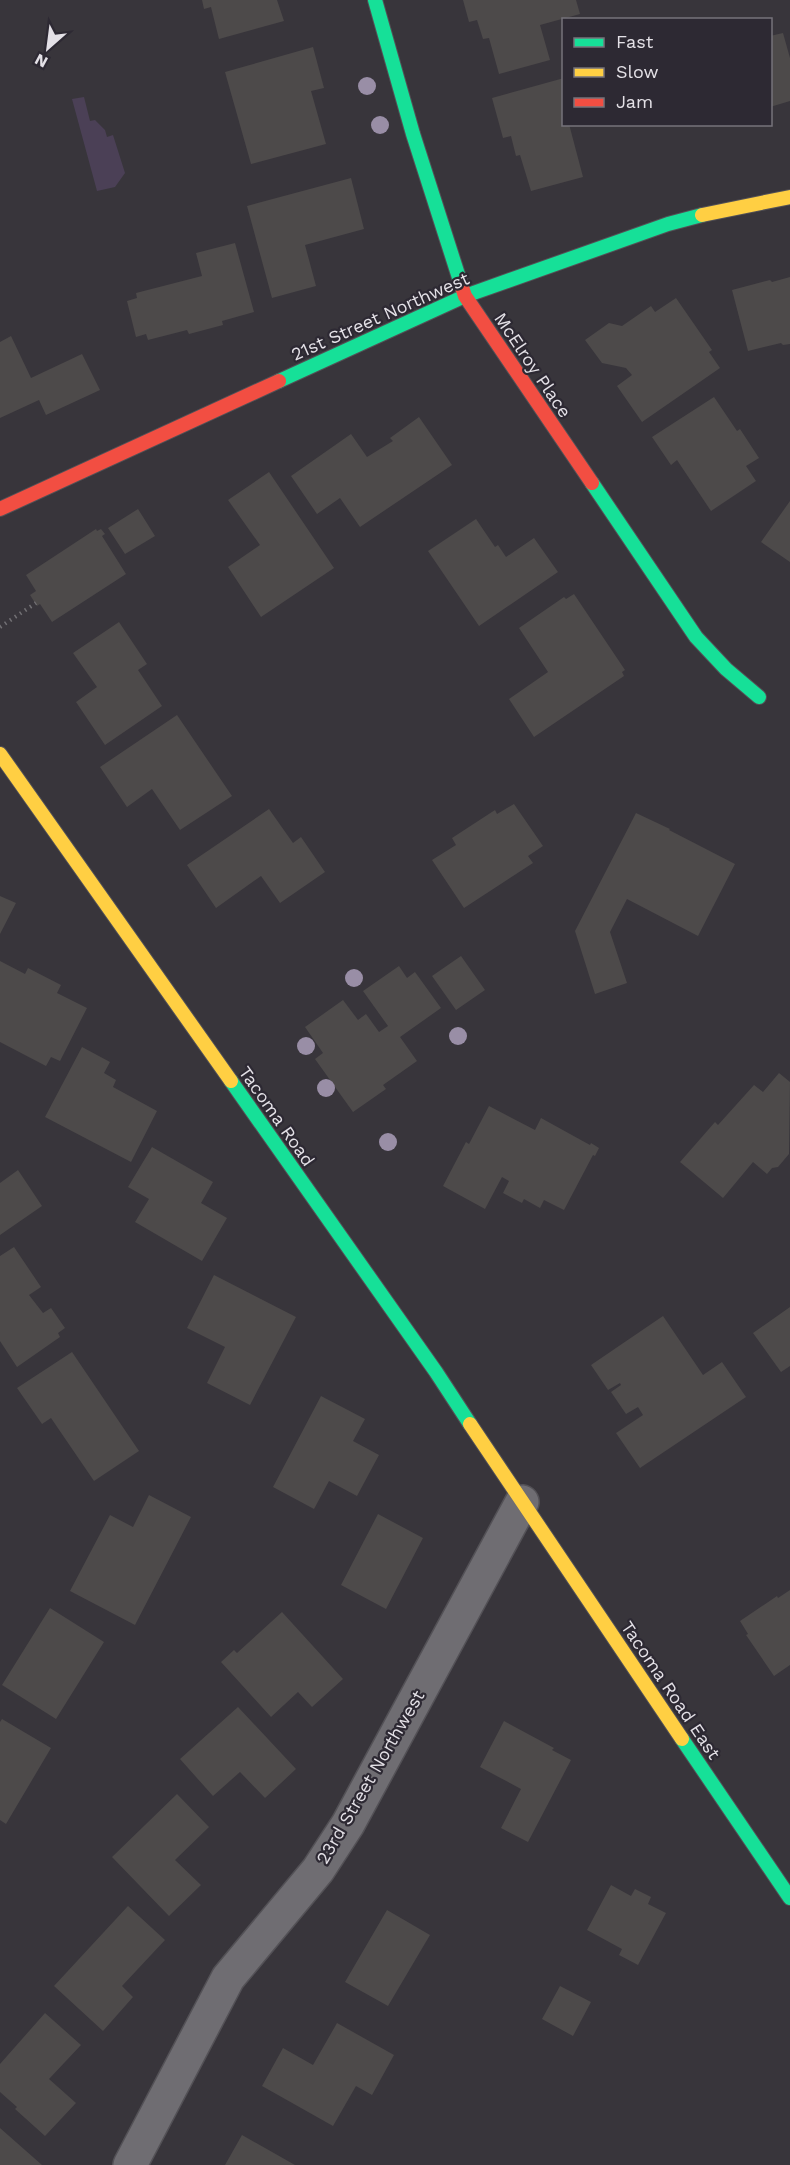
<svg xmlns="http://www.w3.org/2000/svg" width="790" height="2165" font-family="'Work Sans',sans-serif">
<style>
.green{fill:#4b4056}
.building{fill:#4d4a4a}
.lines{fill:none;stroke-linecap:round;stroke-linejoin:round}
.street-casing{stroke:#535156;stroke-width:36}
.fast-casing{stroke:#535156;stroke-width:16}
.slow-casing{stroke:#535156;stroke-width:16}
.jam-casing{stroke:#535156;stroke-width:16}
.path{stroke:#727074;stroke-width:4;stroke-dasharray:1.5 4.5;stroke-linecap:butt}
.street{stroke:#6f6d72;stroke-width:33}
.fast{stroke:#16e098;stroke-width:14}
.slow{stroke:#ffcf43;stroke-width:14}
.jam{stroke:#f24e42;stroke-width:14}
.tree{fill:#998ea6}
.labels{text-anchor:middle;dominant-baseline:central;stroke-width:4.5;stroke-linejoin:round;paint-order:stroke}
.street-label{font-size:18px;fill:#e4e1e7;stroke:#2d2933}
</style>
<rect width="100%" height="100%" fill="#38353b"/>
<path class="green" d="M84,97l6,24 5,-1 10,10 2,7 6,-2 12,38 -10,14 -18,4 -25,-92z"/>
<path class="building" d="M202,0h75l7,21 -65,18 -8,-32 -7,2z
M463,0h113l4,14 -40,11 10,35 -51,14 -10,-36 -6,1 -6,-19 -8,2z
M783,33l7,25v43l-20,6v-71z
M313,47l11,41 -13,3 15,53 -75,20 -26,-92z
M564,78v46h5l14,53 -52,14 -11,-36 -4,1 -5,-20 -8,2 -11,-40z
M351,178l13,51 -59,16 11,41 -44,12 -25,-92z
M235,243l19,69 -32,9 1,4 -34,9 -2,-4 -39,10 -2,-6 -10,3 -9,-36 10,-3 -1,-5 66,-17 -6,-23z
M790,277v67l-7,1 -2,-2 -33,8 -16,-61 38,-10 2,2z
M676,298l36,52 -3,2 11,16 -78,54 -25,-36 15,-11 -6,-7 -24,-5 -17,-23 24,-17 13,3 29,-20 4,6z
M11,336l20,42 51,-24 18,36 -54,25 -7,-15 -39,18v-76z
M714,397l23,34 3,-2 19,29 -13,8 10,15 -45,30 -34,-51 -6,5 -19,-28z
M419,417l33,48 -92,62 -20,-29 -23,16 -26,-38 60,-42 16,23 26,-16 -3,-3z
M269,472l65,96 -73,49 -33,-50 32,-22 -32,-45z
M790,501v61l-29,-20z
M138,509l17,27 -30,18 -17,-26z
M476,519l19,28 3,-2 8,12 28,-19 24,34 -79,54 -51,-75z
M96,529l1,2 4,-2 4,5 -3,2 24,38 -74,48 -12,-18 -3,2 -7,-11 6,-4 -10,-16z
M574,594l51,76 -3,2 2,4 -90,61 -25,-38 39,-27 -29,-44 45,-31 2,2z
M119,622l28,42 -9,6 24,36 -57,39 -29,-43 21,-15 -24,-34z
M177,715l55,81 -52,34 -28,-41 -25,18 -27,-40z
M514,804l29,42 -15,10 5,7 -69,45 -32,-48 24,-15 -4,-7 43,-28 2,4z
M269,809l24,34 8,-6 24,35 -45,31 -19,-27 -45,32 -29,-43z
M636,813l34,16 -1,1 66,34 -37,72 -71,-37 -17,33 17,51 -32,11 -20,-63z
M0,896l16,7 -16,31z
M461,956l24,34 -29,20 -24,-34z
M0,961l25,13 3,-6 33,17 -4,8 30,15 -27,53 -9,-4 -5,9 -46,-24z
M399,966l8,12 8,-6 26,36 -41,29 17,24 -34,24 3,4 -33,23 -38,-53 8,-6 -18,-26 38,-27 15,20 8,-6 13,18 9,-6 -25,-35z
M82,1047l28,15 -6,11 12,7 -3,7 44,24 -26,51 -86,-45z
M779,1073l11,9 -1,72 -11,13 -6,1 -5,6 -14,-12 -30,36 -43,-36 35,-40 3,3 36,-40 9,7z
M489,1106l46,24 6,-12 49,27 1,-2 8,5 -4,8 -2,-1 -29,55 -20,-10 -4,8 -16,-9 -2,4 -19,-10 6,-12 -7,-4 -17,32 -42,-23 23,-44 3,2z
M152,1147l61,35 -12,21 26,15 -25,43 -67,-39 14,-23 -21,-12z
M18,1170l24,36 -42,29v-52z
M14,1247l27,40 -12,8 14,18 8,-5 14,20 -7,5 2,4 -43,30 -17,-26v-85z
M214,1275l82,42 -46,88 -43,-22 18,-36 -38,-19z
M790,1307v59l-9,6 -28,-39z
M663,1316l40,59 19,-13 24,35 -106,71 -24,-35 27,-18 -5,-8 -12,7 -15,-22 10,-7 -1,-2 -12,7 -17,-25z
M72,1352l67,99 -45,30 -43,-63 -9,6 -25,-36z
M321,1396l44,23 -12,22 26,14 -22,41 -28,-15 -15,28 -41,-22z
M149,1495l42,22 -56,108 -65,-34 40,-76 23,12z
M378,1514l45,24 -37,71 -45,-24z
M790,1590v75l-16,11 -28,-41 2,-1 -8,-13 37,-25 1,2z
M50,1608l54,34 -48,77 -54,-34z
M282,1612l61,67 -31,28 -14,-15 -27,25 -50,-55 13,-12 3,3z
M238,1707l58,62 -31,29 -25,-26 -27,24 -33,-37z
M2,1719l49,29 -45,76 -6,-4v-98z
M504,1721l50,27 -2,2 19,10 -43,82 -27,-14 20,-39 -41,-22z
M177,1794l32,33 -34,33 26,25 -32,31 -57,-59z
M611,1885l20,11 4,-7 16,8 -3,7 18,9 -28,52 -19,-10 3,-6 -35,-19z
M128,1906l37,34 -43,46 11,11 -30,34 -49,-45z
M387,1910l43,25 -42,71 -43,-24z
M560,1986l31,16 -18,34 -31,-17z
M45,2013l36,32 -32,34 27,24 -31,33 -30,-27 2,-2 -17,-15v-28z
M337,2023l57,32 -22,40 -16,-9 -23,40 -71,-40 21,-38 30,17z
M0,2128l42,37h-42z
M242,2135l53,30h-70z"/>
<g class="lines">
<g class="street-casing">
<path id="street" d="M130,2165l98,-187 90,-108 30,-46 174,-322"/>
</g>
<g class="fast-casing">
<path id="fast" d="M375,0l38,134 49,153
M279,381l186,-85 203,-72 34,-9
M592,483l104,154 30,32 33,28
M231,1081l205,291 34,52
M682,1739l108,159"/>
</g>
<g class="slow-casing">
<path id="slow" d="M702,215l88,-18
M0,754l231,327
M470,1424l212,315"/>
</g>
<g class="jam-casing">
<path id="jam" d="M462,287l3,9 127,187
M0,509l279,-128"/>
</g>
<path class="path" d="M0,627l36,-24"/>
<use href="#street" class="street"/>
<use href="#fast" class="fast"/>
<use href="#slow" class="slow"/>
<use href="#jam" class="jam"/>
</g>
<g class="tree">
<circle cx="367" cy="86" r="9"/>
<circle cx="380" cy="125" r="9"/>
<circle cx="354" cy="978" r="9"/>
<circle cx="458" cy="1036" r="9"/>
<circle cx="306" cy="1046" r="9"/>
<circle cx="326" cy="1088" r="9"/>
<circle cx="388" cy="1142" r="9"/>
</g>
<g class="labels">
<g class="street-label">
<text transform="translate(380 316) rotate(-24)">21st Street Northwest</text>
<text transform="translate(533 365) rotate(56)">McElroy Place</text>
<text transform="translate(277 1116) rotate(55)">Tacoma Road</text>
<text transform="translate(671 1690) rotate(56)">Tacoma Road East</text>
<text transform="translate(370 1777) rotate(-60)">23rd Street Northwest</text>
</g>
</g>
<rect x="562" y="18" width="210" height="108" fill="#2d2933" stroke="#76737b" stroke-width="1.5"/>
<rect x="574" y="38" width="30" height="9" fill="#16e098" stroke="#76737b" stroke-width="1.5"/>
<text x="616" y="48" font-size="18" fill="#e4e1e7">Fast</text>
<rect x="574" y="68" width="30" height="9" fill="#ffcf43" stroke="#76737b" stroke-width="1.5"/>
<text x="616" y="78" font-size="18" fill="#e4e1e7">Slow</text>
<rect x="574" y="98" width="30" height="9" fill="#f24e42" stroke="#76737b" stroke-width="1.5"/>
<text x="616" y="108" font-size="18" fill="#e4e1e7">Jam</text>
<g transform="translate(48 48) rotate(208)" stroke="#2d2933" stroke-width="4.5" paint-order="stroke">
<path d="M0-4.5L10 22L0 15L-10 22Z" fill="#e4e1e7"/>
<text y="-9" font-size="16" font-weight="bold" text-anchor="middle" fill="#e4e1e7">N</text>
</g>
</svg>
